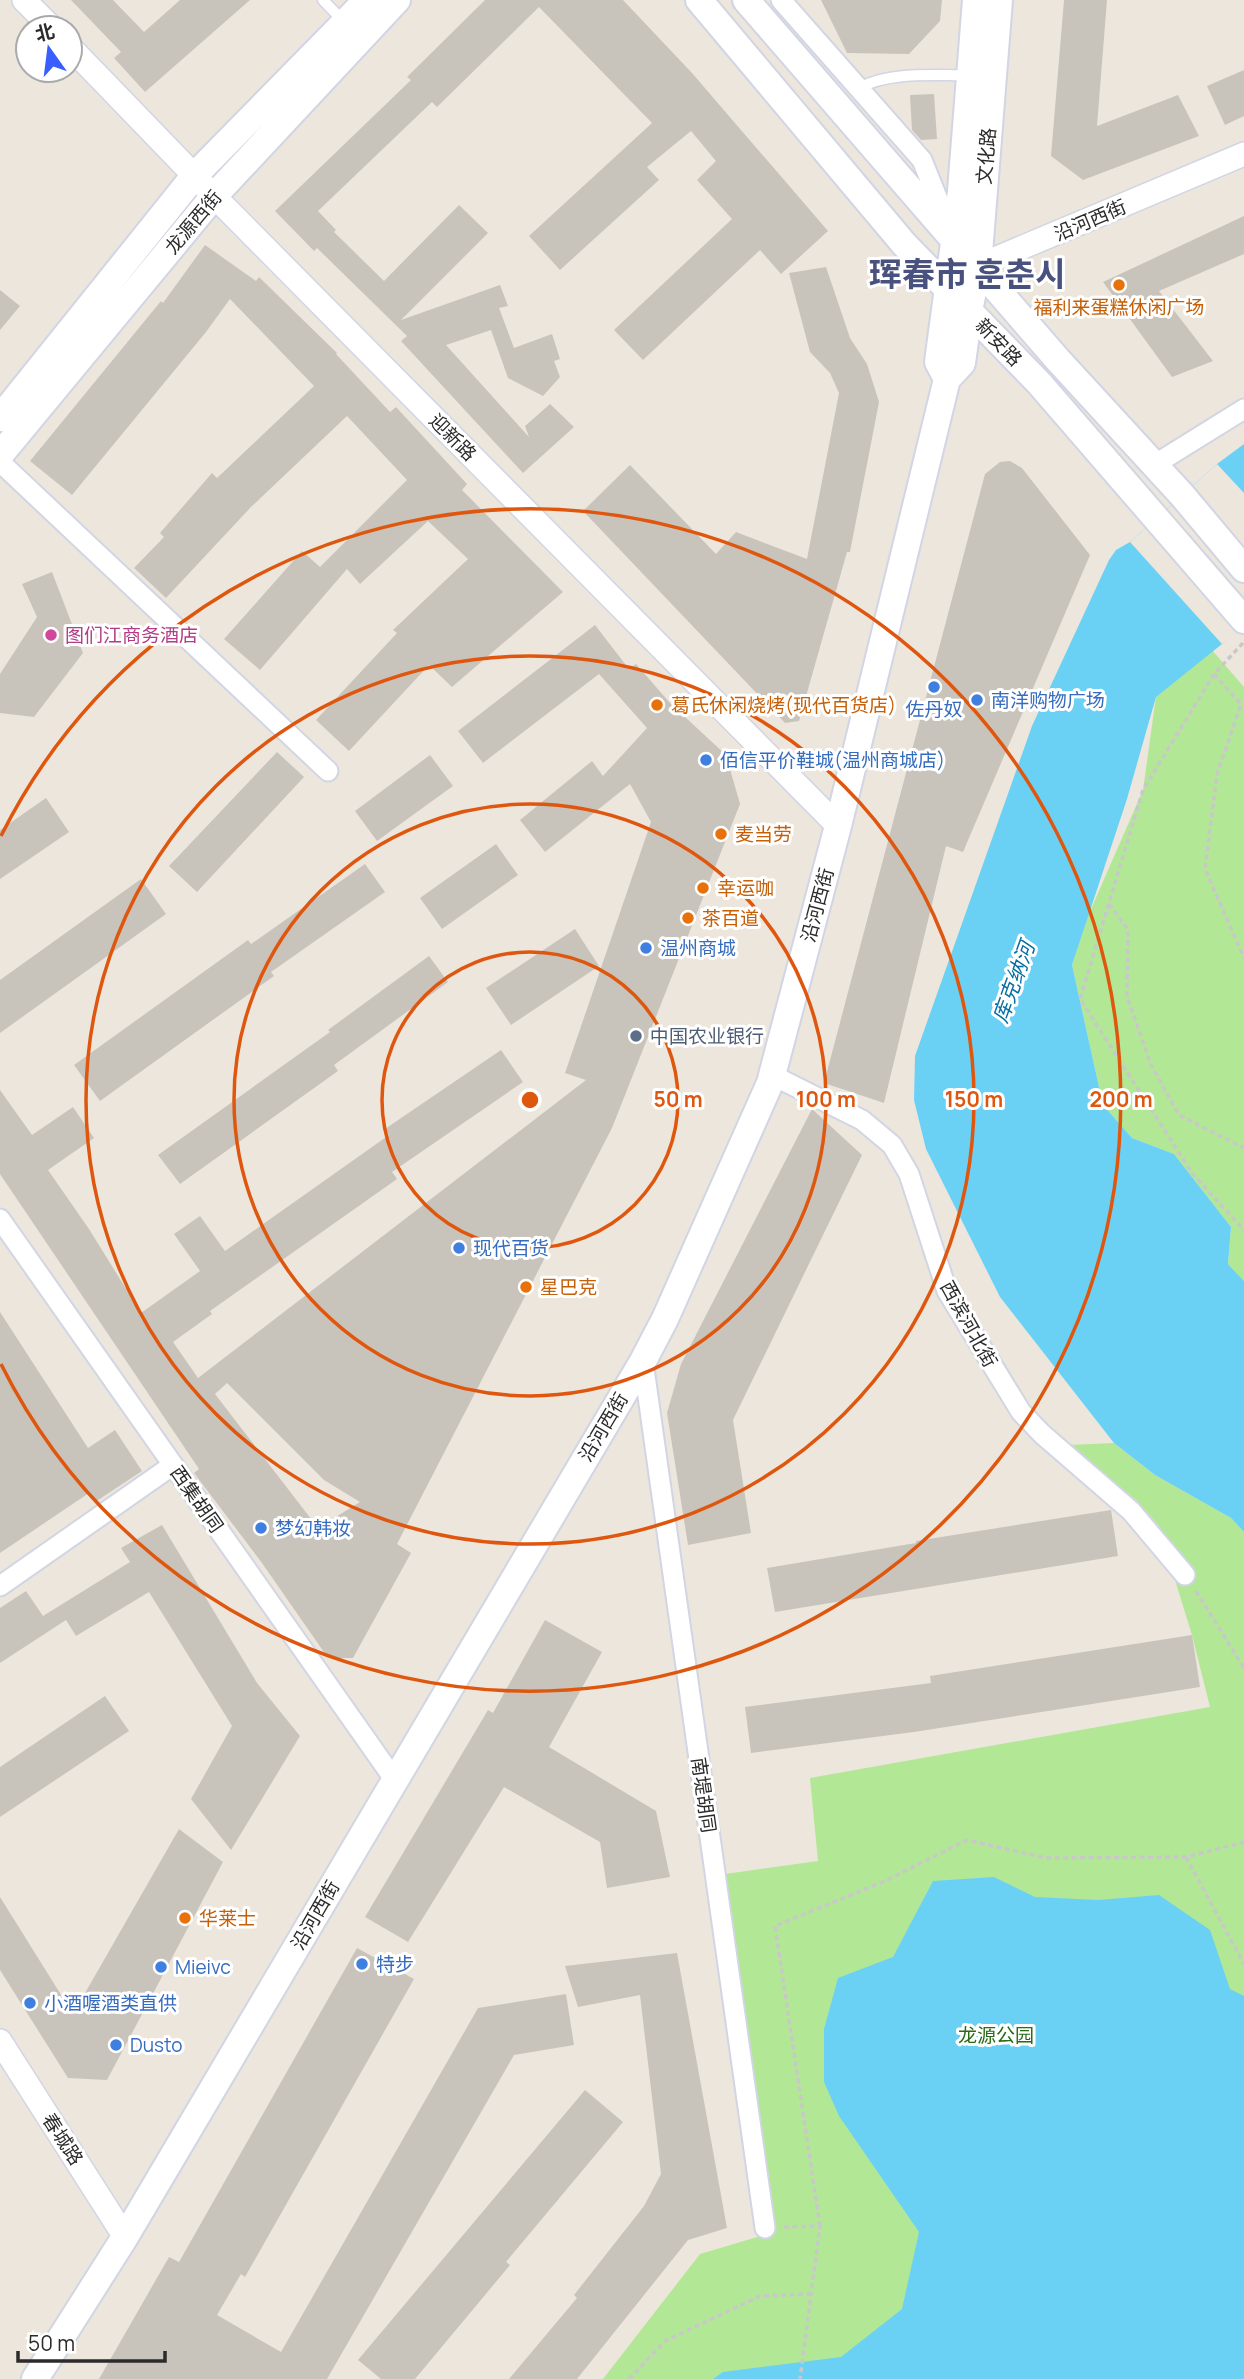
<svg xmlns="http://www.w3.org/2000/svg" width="1244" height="2379" font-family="Manrope,'Noto Sans SC','Noto Sans KR',sans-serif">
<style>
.green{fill:#b2e796}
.water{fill:#6ad1f5}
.pier{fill:#ede6dc}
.building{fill:#c9c4bb;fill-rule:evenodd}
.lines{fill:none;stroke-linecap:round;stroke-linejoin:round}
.service-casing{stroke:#d1d5e4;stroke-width:13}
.minor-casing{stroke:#d1d5e4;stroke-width:23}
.tertiary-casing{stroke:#d1d5e4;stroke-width:26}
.secondary-casing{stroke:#d1d5e4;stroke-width:30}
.path{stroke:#c8c8c8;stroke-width:3.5;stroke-dasharray:5 3.5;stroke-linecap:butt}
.service{stroke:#fff;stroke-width:10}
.minor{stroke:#fff;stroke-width:19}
.tertiary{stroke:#fff;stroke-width:23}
.secondary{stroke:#fff;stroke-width:26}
.ring{fill:none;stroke:#df570e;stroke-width:3.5}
.food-dot{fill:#e8710a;stroke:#fff;stroke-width:2.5}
.hotel-dot{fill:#d1479c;stroke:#fff;stroke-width:2.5}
.shop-dot{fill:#3f7fe0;stroke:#fff;stroke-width:2.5}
.service-dot{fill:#5c6f8a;stroke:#fff;stroke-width:2.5}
.labels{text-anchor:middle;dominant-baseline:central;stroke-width:6;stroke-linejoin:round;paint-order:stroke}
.street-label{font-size:19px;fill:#2b2b2b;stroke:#fff}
.food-label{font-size:19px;fill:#c56008;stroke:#fff;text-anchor:start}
.hotel-label{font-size:19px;fill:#b23c85;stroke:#fff;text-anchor:start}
.shop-label{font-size:19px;fill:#366cbe;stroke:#fff;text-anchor:start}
.service-label{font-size:19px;fill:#4e5e75;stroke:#fff;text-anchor:start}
.park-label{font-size:19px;fill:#296c16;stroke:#fff}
.water-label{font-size:21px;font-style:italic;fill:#066ea3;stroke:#fff}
.town-label{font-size:33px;font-weight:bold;fill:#49527e;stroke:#fff}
.centre{fill:#df570e;stroke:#fff;stroke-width:3.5}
.ring-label{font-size:21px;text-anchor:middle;font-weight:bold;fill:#df570e;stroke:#fff;stroke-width:6;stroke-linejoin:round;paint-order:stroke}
</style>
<rect width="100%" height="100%" fill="#ede6dc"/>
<path class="green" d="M1211,649l33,38v594l-16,-17 3,-37 -57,-73 -42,-16 -29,-33 -31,-140 16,-49 55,-126 16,-115z
M1114,1443l41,32 76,43 13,14v847h-641l97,-125 71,-21 -46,-359 93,-13 -8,-83 400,-71 -18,-72 -34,-110 -22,-25 -68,-55z"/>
<path class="water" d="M1244,444v178l-22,22 -66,53 -29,102 -55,166 31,140 29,33 42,16 57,73 -3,37 16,17v251l-13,-14 -76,-43 -41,-32 -114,-146 -74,-148 -12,-49 1,-44 117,-330 77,-166 7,-10 14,-8 87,-78z
M994,1877l41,20 63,3 61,-5 51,35 20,59 14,7v383h-531l10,-7 118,-15 61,-48 17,-77 -80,-116 -15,-34v-53l14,-51 55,-21 40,-76z"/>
<path class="pier" d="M1217,464l27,29v131l-22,20 -92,-102z"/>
<path class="building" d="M71,0h42l31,32 36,-32h70l-105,92 -31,-34 7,-6z
M485,0h138l69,73 136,158 -47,43 -21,-24 -117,110 -29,-30 118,-111 -35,-39 19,-19 -25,-30 -44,36 12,13 -99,90 -31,-34 123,-113 -113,-116 -102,100 -5,-5 -114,109 18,19 -2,2 50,49 75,-76 29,28 -87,87 99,-35 8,21 -9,2 15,40 38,-14 8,25 -6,2 6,16 -17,19 -35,-18 -17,-48 -45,15 83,92 -4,-11 25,-22 24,23 -51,46 -122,-132 6,-5 -90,-88 -3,3 -39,-40 136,-131 -4,-3z
M821,0h121l-2,21 -31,33 -62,-1z
M1064,0h43l-10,126 81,-31 21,41 -116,44 -32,-24z
M1244,70v46l-19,9 -18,-39z
M934,94l3,45 -16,1 -9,-10 -2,-35z
M1244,216v38l-85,37 54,70 -41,16 -69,-95z
M205,245l51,36 3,-4 78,76 -1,1 54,58 6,-5 71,77 -5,6 101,102 -111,95 -23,-22 -80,86 -33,-31 81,-87 -4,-3 75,-71 -40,-38 -68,63 -13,-15 -87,101 -36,-31 78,-88 18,16 87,-87 -60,-64 -96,91 -85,91 -32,-30 30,-31 -4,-4 52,-60 5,5 97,-92 -84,-87 -24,33 -134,163 -42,-34 131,-160 2,2z
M826,267l24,71 17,26 12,38 -29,150h-3l-48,169 -14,2 -202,-212 47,-46 86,89 20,-22 71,27 32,-166 -9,-20 -20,-21 -21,-79z
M0,290l20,16 -20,24z
M1010,461l12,7 68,87 -127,297 -17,-6 -62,257 -60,-20 161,-609 15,-12z
M52,572l31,81 -49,64 -34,-4v-39l37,-57 -15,-33z
M595,625l34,44 7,-5 34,39 56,52 14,49 -128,324 -215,416 14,9 -58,105h-25l-66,-95 -68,-90 5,-4 -199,-295v-84l32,45 41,-28 21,31 -46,32 41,59 52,84 59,-42 -26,-37 26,-18 25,35 164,-116 -4,-6 116,-79 22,32 -131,90 5,7 -187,132 2,3 -39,28 25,36 388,-298 -21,-7 86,-251 -21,-38 -85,68 -25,-32 72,-59 11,15 44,-48 -48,-54 -116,89 -25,-32zM227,1383l97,97 36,22 -42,26 -103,-134z
M277,752l27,25 -107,115 -28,-26z
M430,755l23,31 -76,55 -22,-30z
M46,798l23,34 -69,47v-49z
M496,844l22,31 -76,54 -22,-31z
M365,864l20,28 -114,80 3,4 -174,125 -26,-36 174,-125 3,4z
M141,879l25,35 -166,119v-53z
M575,929l24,37 -88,59 -25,-37z
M429,956l19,26 -114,83 4,6 -158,113 -22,-29 172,-123 -2,-2z
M812,1109l50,46 -129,265 18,113 -63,12 -21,-132 14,-49z
M0,1312l88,136 27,-18 27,41 -47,31 -6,-9 -89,60z
M1111,1510l7,46 -343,56 -8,-44 149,-25v-2z
M162,1525l95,158 43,53 -69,114 -40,-51 41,-73 -83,-134 -73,44 -10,-16 -66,43v-55l26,-17 17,25 87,-54 -9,-14z
M545,1620l57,32 -53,95 107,64 14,66 -63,11 -7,-46 -96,-55 -96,155 -43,-25 123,-207 5,3z
M1192,1635l8,52 -286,45 -163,21 -6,-46 186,-24 -1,-7z
M105,1696l24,35 -129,86v-50z
M179,1829l44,33 -116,218 -39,-2 -68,-108v-73l73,117z
M357,1948l57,31 -169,298 -4,-3 -24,41 64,37 197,-344 88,-14 8,51 -60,10 -187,324h-228l70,-122 10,5z
M677,1953l50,275 -39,12 -111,139h-68l68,-81 -3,-3 70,-89 17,-32 -21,-179 -62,12 -13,-41z
M585,2090l38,32 -117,140 4,3 -95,114h-34l-23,-19z"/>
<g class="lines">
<g class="service-casing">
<path id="service" d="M323,0l22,23
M859,88c31,-17 74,-12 109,-13"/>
</g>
<g class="minor-casing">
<path id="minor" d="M781,0l141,160 27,67
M0,462l328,309
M1154,465l90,-56
M772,1075l90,45 30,25 17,29 38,117 74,121 21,22 89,77 54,64
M0,1219l394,560
M643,1361l122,867
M0,1586l173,-121"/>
</g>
<g class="tertiary-casing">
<path id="tertiary" d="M24,0l28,28
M70,47l144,149 624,630
M965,276l13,-10 266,-112
M0,2041l125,196"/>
</g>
<g class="secondary-casing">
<path id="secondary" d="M699,0l205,244 135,139 205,237
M746,0l312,360 124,135 62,74
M947,379l-9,-17 23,-171 15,-191
M0,418l195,-243 172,-175
M0,455l214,-259 183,-196
M35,2379l90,-142 518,-876 22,-42 105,-236 68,-257 109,-447 15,-16 7,-52 9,-45 21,-266"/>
</g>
<path class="path" d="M1243,643l-29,31 -71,116 -63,209 112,174 52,57
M1214,674l27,30 -24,70 -12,95 39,89
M1109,904l19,26 -1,66 24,69 28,50 65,33
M1196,1591l48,77
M1186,1857l58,107
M820,2226l-45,-300 110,-45 82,-41 79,18 140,-1 58,-15
M784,2227l36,-1 -20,153
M629,2379l36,-38 95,-45 50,-2"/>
<use href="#service" class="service"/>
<use href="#minor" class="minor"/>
<use href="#tertiary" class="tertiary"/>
<use href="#secondary" class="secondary"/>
</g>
<g class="ring">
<circle cx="530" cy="1100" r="148"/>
<circle cx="530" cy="1100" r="296"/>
<circle cx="530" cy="1100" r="444"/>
<path d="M1 836A591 591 0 1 1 1 1364"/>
</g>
<g class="food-dot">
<circle cx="1119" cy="285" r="7"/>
<circle cx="657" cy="705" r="7"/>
<circle cx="721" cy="834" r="7"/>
<circle cx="703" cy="888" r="7"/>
<circle cx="688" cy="918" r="7"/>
<circle cx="526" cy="1287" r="7"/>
<circle cx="185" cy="1918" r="7"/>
</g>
<circle class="hotel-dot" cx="51" cy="635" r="7"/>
<g class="shop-dot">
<circle cx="934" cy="687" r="7"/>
<circle cx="977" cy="700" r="7"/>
<circle cx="706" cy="760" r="7"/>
<circle cx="646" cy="948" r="7"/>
<circle cx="459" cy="1248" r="7"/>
<circle cx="261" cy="1528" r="7"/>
<circle cx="362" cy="1964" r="7"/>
<circle cx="161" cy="1967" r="7"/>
<circle cx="30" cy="2003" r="7"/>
<circle cx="116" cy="2045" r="7"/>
</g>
<circle class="service-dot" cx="636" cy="1036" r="7"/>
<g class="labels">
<g class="street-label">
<text transform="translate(986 156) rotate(-85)">文化路</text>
<text transform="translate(1090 220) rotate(-23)">沿河西街</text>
<text transform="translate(193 222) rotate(-50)">龙源西街</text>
<text transform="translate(999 342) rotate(46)">新安路</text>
<text transform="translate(453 437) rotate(45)">迎新路</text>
<text transform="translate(817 905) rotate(-75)">沿河西街</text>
<text transform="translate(969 1324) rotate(61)">西滨河北街</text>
<text transform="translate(603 1427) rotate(-59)">沿河西街</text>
<text transform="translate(197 1499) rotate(55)">西集胡同</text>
<text transform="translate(704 1795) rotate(82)">南堤胡同</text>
<text transform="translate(315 1915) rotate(-60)">沿河西街</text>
<text transform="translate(63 2139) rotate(57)">春城路</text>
</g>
<g class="food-label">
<text x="1119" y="307" text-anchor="middle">福利来蛋糕休闲广场</text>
<text x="671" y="705">葛氏休闲烧烤(现代百货店)</text>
<text x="735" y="834">麦当劳</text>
<text x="717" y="888">幸运咖</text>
<text x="702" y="918">茶百道</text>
<text x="540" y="1287">星巴克</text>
<text x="199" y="1918">华莱士</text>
</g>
<g class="hotel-label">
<text x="65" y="635">图们江商务酒店</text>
</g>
<g class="shop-label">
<text x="991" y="700">南洋购物广场</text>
<text x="934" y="709" text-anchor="middle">佐丹奴</text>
<text x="720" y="760">佰信平价鞋城(温州商城店)</text>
<text x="660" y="948">温州商城</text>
<text x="473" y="1248">现代百货</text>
<text x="275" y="1528">梦幻韩妆</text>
<text x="376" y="1964">特步</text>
<text x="175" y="1967">Mieivc</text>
<text x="44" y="2003">小酒喔酒类直供</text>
<text x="130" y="2045">Dusto</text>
</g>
<g class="service-label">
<text x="650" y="1036">中国农业银行</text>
</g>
<g class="park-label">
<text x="996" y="2035">龙源公园</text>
</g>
<g class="water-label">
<text transform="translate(1013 982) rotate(-70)">库克纳河</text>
</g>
<g class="town-label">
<text x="967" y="273">珲春市 훈춘시</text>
</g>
</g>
<circle cx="530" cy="1100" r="10" class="centre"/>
<g class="ring-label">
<text x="678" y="1107">50 m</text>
<text x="826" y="1107">100 m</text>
<text x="974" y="1107">150 m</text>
<text x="1121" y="1107">200 m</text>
</g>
<g transform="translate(49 49) rotate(346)"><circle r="33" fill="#ffffff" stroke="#aaaaaa" stroke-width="2"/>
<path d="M0-5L12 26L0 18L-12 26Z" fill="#385eff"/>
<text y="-10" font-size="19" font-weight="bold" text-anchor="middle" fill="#2b2b2b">北</text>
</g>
<path d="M18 2351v10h147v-10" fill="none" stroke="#2b2b2b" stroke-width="3.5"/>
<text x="28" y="2351" font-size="21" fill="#2b2b2b" stroke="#ffffff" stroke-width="5" paint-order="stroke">50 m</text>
</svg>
